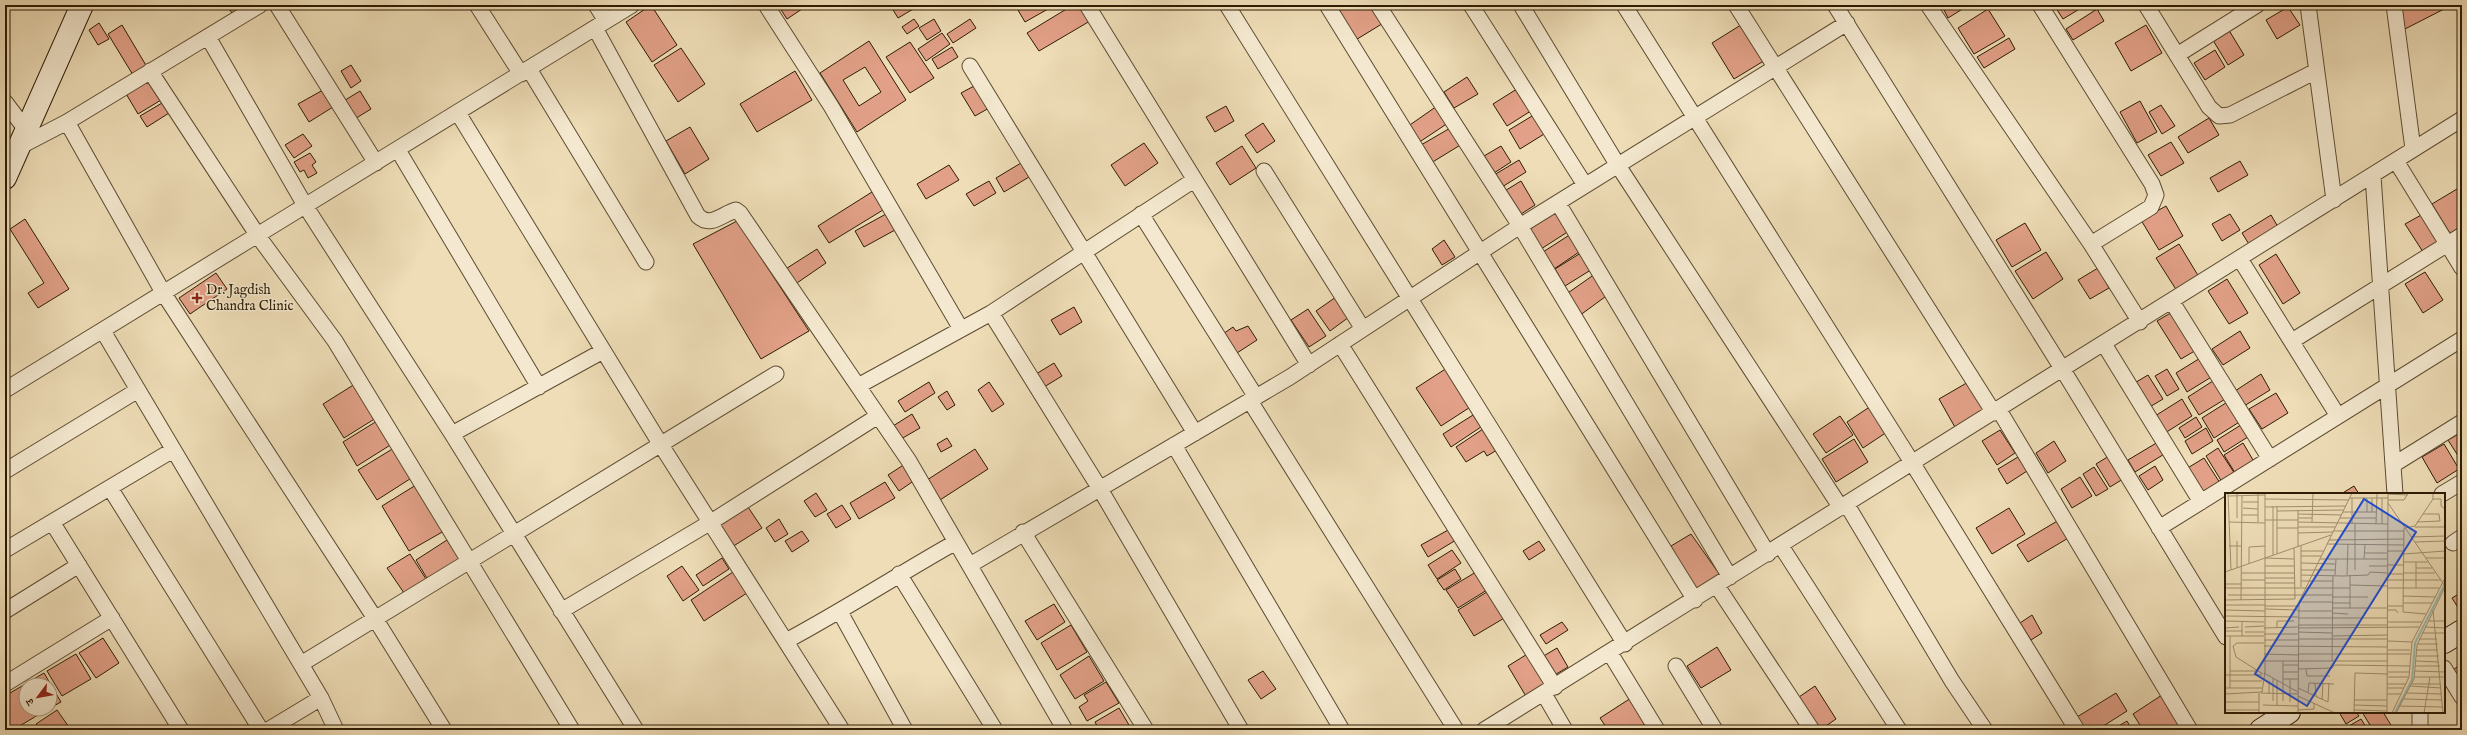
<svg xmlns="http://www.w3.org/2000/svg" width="2467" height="735" font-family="'IM FELL English','Noto Serif Devanagari',serif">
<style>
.building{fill:#e1a087;stroke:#2d1c03;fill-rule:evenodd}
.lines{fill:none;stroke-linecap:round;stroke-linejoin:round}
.street-casing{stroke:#5d4c30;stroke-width:17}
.secondary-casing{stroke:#2d1c03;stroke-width:24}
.street{stroke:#f4e9d0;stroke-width:15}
.secondary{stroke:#f4e9d0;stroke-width:22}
.poi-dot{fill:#8f2418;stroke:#f4e9d0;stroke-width:1.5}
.labels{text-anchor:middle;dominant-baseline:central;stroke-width:3;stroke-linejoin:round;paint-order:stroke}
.poi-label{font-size:14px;fill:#2d1c03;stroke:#f4e9d0;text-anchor:start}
.inset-river{fill:none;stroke:#99bbb2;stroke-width:2}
.inset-road{fill:none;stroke:#a1906f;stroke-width:1}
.view{fill:#1d4ed8;fill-opacity:0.15;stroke:#1d4ed8;stroke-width:2}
.inset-edge{fill:none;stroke:#2d1c03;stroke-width:2}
</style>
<rect width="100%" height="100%" fill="#eeddb7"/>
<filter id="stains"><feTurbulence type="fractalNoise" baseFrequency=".005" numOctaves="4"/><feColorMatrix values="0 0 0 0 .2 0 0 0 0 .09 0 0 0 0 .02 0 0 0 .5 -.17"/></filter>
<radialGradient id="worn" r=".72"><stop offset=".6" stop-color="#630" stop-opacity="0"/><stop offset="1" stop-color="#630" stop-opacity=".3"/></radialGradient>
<path class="building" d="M227,5h21l-15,10z
M651,5l26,40 -25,17 -26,-40z
M778,5h30l-21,14z
M890,5h30l-22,13z
M1015,5h40l-30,17z
M1073,5h7l10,16 -51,30 -12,-18z
M1346,5h28l11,17 -31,19 -18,-30z
M1948,5h21l-21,13 -5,-10z
M2054,5h32l-23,14z
M2400,5h52l-51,26z
M2288,7l12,18 -23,14 -11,-19z
M1988,9l17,27 -31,18 -16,-26z
M2097,9l7,12 -31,19 -7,-11z
M914,19l5,7 -12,8 -5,-7z
M934,19l7,12 -14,9 -8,-12z
M970,19l6,9 -23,15 -6,-9z
M99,23l10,16 -11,6 -9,-15z
M1744,23l23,36 -33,20 -22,-36z
M122,25l25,42 -14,8 -25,-41z
M2146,25l16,28 -31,18 -16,-28z
M2227,27l17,28 -16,10 -17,-28z
M942,33l8,11 -24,17 -8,-12z
M2009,38l6,11 -31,19 -7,-11z
M869,41l37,59 -49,32 -37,-59zM865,67l16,25 -22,14 -16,-26z
M910,42l24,36 -24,15 -24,-36z
M952,47l6,10 -20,12 -6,-10z
M681,48l24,36 -27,18 -24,-37z
M2215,50l10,17 -20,13 -11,-17z
M351,65l10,16 -10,7 -10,-17z
M795,71l17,29 -55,32 -17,-28z
M1467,77l11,17 -24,14 -10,-16z
M148,78l13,22 -23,14 -13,-22z
M976,85l13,23 -14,8 -14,-23z
M1520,87l14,22 -27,17 -14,-22z
M323,90l10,17 -24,15 -11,-18z
M360,91l11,18 -18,11 -11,-18z
M2140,101l17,31 -20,11 -17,-31z
M162,103l7,10 -22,14 -7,-11z
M2161,105l14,21 -13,8 -13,-22z
M1226,106l8,15 -19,11 -9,-15z
M1437,106l11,17 -30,20 -11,-16z
M1537,113l12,18 -29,18 -11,-19z
M2209,118l10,17 -31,18 -10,-16z
M1263,123l12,18 -18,12 -12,-18z
M690,127l19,32 -24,15 -19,-33z
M1452,127l10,17 -31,19 -10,-18z
M303,134l9,12 -18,12 -9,-13z
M2171,142l13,21 -23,13 -13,-21z
M1144,143l14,20 -33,23 -14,-21z
M1242,146l14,22 -26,17 -14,-22z
M1501,146l10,16 -17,11 -10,-17z
M310,153l6,9 -4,3 5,8 -9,5 -4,-8 -4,2 -6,-10z
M1519,160l7,12 -24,15 -8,-12z
M2240,161l8,14 -30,17 -8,-14z
M1021,163l8,14 -25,15 -8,-14z
M949,165l10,15 -33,19 -9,-15z
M989,181l7,12 -22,13 -8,-12z
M1521,181l14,24 -17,11 -15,-24z
M2462,186v42l-11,7 -19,-31z
M872,192l11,18 -54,33 -11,-17z
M2166,206l17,30 -24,14 -18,-30z
M1555,209l14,22 -28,18 -14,-22z
M886,214l9,16 -31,17 -9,-16z
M2230,214l10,16 -18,11 -10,-17z
M2423,214l18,30 -16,11 -20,-31z
M2271,215l10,17 -29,17 -10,-16z
M25,219l44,70 -31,19 -10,-15 16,-10 -34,-54z
M737,221l72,110 -48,28 -68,-115z
M2025,223l16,27 -29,17 -16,-27z
M1571,234l11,16 -28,19 -11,-17z
M1444,240l11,17 -13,8 -10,-16z
M2179,244l20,33 -22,14 -21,-33z
M817,249l9,14 -32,22 -10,-15z
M1584,251l10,17 -29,18 -10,-17z
M2046,252l17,27 -30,20 -18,-28z
M2276,254l24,39 -17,11 -24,-39z
M2098,268l11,20 -19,11 -12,-19z
M2425,272l18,28 -20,13 -18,-29z
M216,273l11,16 -37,25 -11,-16z
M1595,274l14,20 -30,22 -14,-21z
M2227,279l21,34 -19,11 -21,-33z
M1336,297l13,20 -19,14 -14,-20z
M1074,307l8,15 -22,13 -9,-15z
M1308,309l18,27 -17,11 -18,-27z
M2174,311l24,38 -17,10 -24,-38z
M1248,326l9,14 -20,13 -14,-19 10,-7 3,4z
M2240,331l10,17 -27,17 -11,-16z
M2202,357l11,19 -26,16 -11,-19z
M1054,363l8,13 -18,11 -8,-13z
M1450,366l25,38 -34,22 -25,-38z
M2167,369l12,20 -12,7 -12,-20z
M2261,374l9,16 -26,16 -9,-15z
M2148,375l15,24 -15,9 -15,-24z
M2216,379l11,19 -28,17 -11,-18z
M1970,381l17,29 -31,19 -17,-30z
M929,382l6,11 -30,19 -7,-11z
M989,382l15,22 -12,8 -14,-22z
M355,384l21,34 -32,20 -21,-34z
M947,391l8,14 -8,5 -9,-13z
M2276,393l12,20 -26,16 -13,-20z
M2182,399l10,17 -27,17 -10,-17z
M2229,401l12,20 -27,17 -12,-20z
M1871,406l16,26 -24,16 -16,-26z
M912,414l8,14 -19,11 -8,-13z
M1473,415l8,12 -30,20 -8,-13z
M1840,416l13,19 -27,18 -13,-19z
M2196,417l6,10 -17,11 -6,-10z
M377,421l15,23 -35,22 -14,-24z
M2244,423l7,12 -27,17 -7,-12z
M2206,428l7,13 -21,13 -7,-13z
M1483,429l14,21 -10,6 -3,-5 -18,11 -10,-15z
M2000,430l15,23 -18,12 -15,-24z
M2462,432v30l-14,-22z
M947,438l5,8 -11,6 -4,-8z
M1854,439l14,23 -32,20 -14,-23z
M2054,441l12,20 -18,12 -12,-20z
M2158,442l8,11 -31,19 -7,-12z
M2243,443l13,22 -19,11 -13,-21z
M2444,444l15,25 -22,14 -15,-26z
M394,448l19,29 -36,23 -19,-30z
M2218,448l17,26 -13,8 -16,-26z
M975,449l13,20 -48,31 -13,-20z
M2109,456l14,23 -13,8 -14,-23z
M2018,457l9,14 -20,13 -9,-15z
M2204,458l16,25 -18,11 -16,-25z
M905,464l10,16 -16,11 -11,-16z
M2155,466l8,14 -15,10 -9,-14z
M2094,467l14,22 -12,7 -13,-22z
M2080,477l12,19 -20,12 -11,-19z
M885,482l10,16 -36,21 -9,-16z
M416,485l28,46 -35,20 -27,-45z
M2354,486l5,8h-18z
M816,493l11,17 -12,7 -11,-16z
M746,504l16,24 -30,19 -16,-23z
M842,505l9,14 -15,9 -9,-14z
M2009,508l16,26 -33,20 -16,-26z
M779,519l9,15 -13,8 -9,-14z
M2059,520l11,17 -42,25 -11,-17z
M1450,529l6,11 -28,17 -7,-12z
M802,531l7,10 -17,11 -7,-11z
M1691,534l29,41 -24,15 -25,-44z
M447,540l13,20 -32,20 -12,-20z
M1539,541l6,9 -16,10 -6,-9z
M1452,550l9,13 -24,16 -9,-14z
M410,554l16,25 -22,14 -17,-25z
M722,558l7,11 -26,17 -7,-11z
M682,566l17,24 -16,11 -16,-25z
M1455,569l6,10 -17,11 -7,-10z
M736,570l14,21 -46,30 -13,-21z
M1476,572l11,18 -29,18 -12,-18z
M1490,590l16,27 -32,19 -16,-26z
M2462,592v22l-10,-16z
M1054,604l11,18 -28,18 -12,-19z
M2032,615l10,18 -11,7 -11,-17z
M1562,622l6,8 -22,14 -6,-9z
M1071,625l16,27 -30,18 -16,-27z
M103,638l16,25 -23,15 -17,-25z
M1717,647l14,23 -30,18 -14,-22z
M1557,648l11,19 -15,9 -11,-19z
M1529,653l19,32 -21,13 -19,-32z
M76,654l15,25 -29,17 -15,-25z
M1089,656l15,25 -29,18 -15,-24z
M2462,664v31l-14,-22z
M1263,671l13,18 -15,10 -13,-19z
M44,673l17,29 -11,6v-23h-24v24h22l-35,21h-8v-34z
M1106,682l13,21 -32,18 -8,-14 9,-6 -4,-6z
M1815,686l21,33 -16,11 -21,-33z
M2116,693l11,18 -30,19h-11l-9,-13z
M2165,693l22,33 -7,4h-37l-10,-16z
M1631,698l16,25 -12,7h-27l-8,-12z
M1119,708l13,22h-33l-4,-8z
M57,710l14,20h-31l-4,-6z
M2339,712h17l3,4 -13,8z
M2362,712h21l11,18h-21z
M2361,719l5,8 -5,3h-10l-2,-4z
M2127,721l5,9h-20z"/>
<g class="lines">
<g class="street-casing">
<path id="street" d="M277,5l99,158
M477,5l44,69
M596,5l10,16
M766,5l65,101 130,223
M1087,5l222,360
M1227,5l398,639
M1327,5l368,595
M1378,5l142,221 210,351
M1471,5l114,180
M1521,5l96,159 224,344
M1624,5l289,459 164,266
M1736,5l258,408
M1835,5l228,365 163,267
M1928,5l163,239 49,78
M2040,5l112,179 4,11 -5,12 -60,37
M2146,5l63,102 10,9 11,-1 86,-44
M2308,5l26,195
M2394,5l19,144
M595,28l103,188c13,12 24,-2 38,-6l4,3 169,248 156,269
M208,37l98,170 146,227 184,296
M2177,55l80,-50
M970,66l225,367
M529,69l117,193
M150,71l108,165 77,105 237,389
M5,102l22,29
M458,113l203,332 181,285
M67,122l97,172 212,326 68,110
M19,147l48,-25 193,-117
M398,150l141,237
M2396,161l66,107
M1264,171l99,158
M2373,176l22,318
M1558,203l210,351
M1141,214l115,183
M2240,259l98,157
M2172,302l98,157
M991,313l109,176 141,241
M103,331l218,367 15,32
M2292,341l170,-106
M1340,344l215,343
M2104,344l97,158
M858,386l133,-73 203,-133
M5,390l627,-385
M1250,401l206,329
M1999,410l191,320
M452,434l151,-83
M1174,445l168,285
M2393,465l69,-43
M5,471l133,-81
M110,488l151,242
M2442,494l20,-12
M1847,505l105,176 33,49
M52,522l129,208
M2159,528l303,-189
M1023,532l123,198
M2453,543l9,-6
M1781,546l118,184
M5,550l168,-100
M970,565l320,-188 230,-151 327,-203
M899,574l96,156
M1717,586l95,144
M5,611l74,-46
M561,611l150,-89 167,-106
M840,612l65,118
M786,641c58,-31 113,-67 170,-99
M1610,653l47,77
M301,664l475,-290
M1676,666l39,64
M2444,668l18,29
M5,684l107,-66
M1544,694l21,36
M268,730l53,-32
M1484,730l978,-611
M2420,730v-18"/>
</g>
<g class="secondary-casing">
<path id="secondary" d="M5,178l77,-173
M2444,642l18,-11
M2261,730l28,-18"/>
</g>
<use href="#street" class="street"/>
<use href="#secondary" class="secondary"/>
</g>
<path class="poi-dot" d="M195 292h4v4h4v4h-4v4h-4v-4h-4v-4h4z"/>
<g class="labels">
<g class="poi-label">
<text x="206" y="290">Dr. Jagdish<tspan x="206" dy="16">Chandra Clinic</tspan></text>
</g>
</g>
<g transform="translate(2225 493)">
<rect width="220" height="220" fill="#eeddb7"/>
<path class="inset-river" d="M170,220l17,-33 3,-37 30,-59"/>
<path class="inset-road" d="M3,0l3,77M12,0v25M163,0v10l57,83M163,1l20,1M3,3l37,-1M125,5h38M40,6l84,1M208,6h8v7l4,3M163,7h16l4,-7M18,9h15M48,13v49M52,13v48M40,14l81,-1M18,15l15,1M73,17v37M52,18l66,-1M118,19h33M142,19v-14M147,19v-14M73,21l44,1M17,22h16M73,25h14M115,25h36M40,27h33M4,29l36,1M33,29v-29M73,29l90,2M87,29l1,-29M192,29l23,-1 -1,-7h-16M127,31v-26M151,31l1,-31M157,31v-26M73,34h37M190,34h30M52,35h21M179,35l-1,84 23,2M180,35l10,-2 18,-27v-6M109,38h70M73,40l35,-1M186,44l34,-1M104,47l75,-1M12,48v27M190,49l30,-1M102,51l77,1M4,53h13M76,53v41M76,58h23M162,58h17M139,60h23M179,61l41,-3M76,63h20M40,65l29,1M201,65h19M95,66h67M139,66l1,-14M179,69h24M76,70l34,1M24,71v-17l16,-1M162,72h17M40,73h29M144,73h18M191,75h16M76,77h34M130,77v-46M0,79l106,-37M17,80h52M179,80h31M162,81h17M76,82l42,1 25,-1 2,-3 17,1M110,82l1,-16M122,82l1,-31M40,85h29M17,87h23M162,87h54M76,88h32M40,90h30M0,91h17M125,92l37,1M0,95h125M162,95h52M191,95v-26M3,102h104M178,103l32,1M107,104h36M0,107l70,-1 -1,-51M16,107l1,-105M74,109h33M107,110h18M178,110h29M0,112h40M40,113h33M162,113h16M107,115h55M125,115v-33M40,116l33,1M0,117l40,1M162,117h9l2,3M208,117l10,103M73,118h34M107,120l16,1M0,123l73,1M73,125h89M0,128l39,1M17,128v15M203,128h17M162,129h35M73,132h89M20,134l19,-1M200,134l20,1M0,135l14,-1M39,135l34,-1M52,135v-7h17M73,135l121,-1M0,138h17M20,139h19M73,139l34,1M197,140h23M39,141h34M0,143h39M5,143v52M107,143l55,-1M73,146h89M194,146h18M39,147h34M163,148l24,1M192,151h21M39,153l123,1M163,157h22M191,157h22M39,161l34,1M73,161h113M191,163h23M39,168h124M58,168v40M107,168l1,-86M191,168l23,1M58,172h15M190,173h25M73,176l34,-1 3,-3 75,1M81,176l1,7h23M5,178h27M190,178l30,1M58,179h15M163,179h22M39,180l34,19M38,181l-27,-17 -3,-11 4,-3h27M0,182h37M163,184h20M189,184h31M58,186h15M65,186v23M5,188h32M90,190l1,13M162,191h19M187,191h28M185,193l31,2M0,195h37M73,195l30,14 1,-19M162,195h17M83,199l1,-9 25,1M34,200v20h2M36,200l37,1M182,200l35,1M0,201l37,-2 3,-20v-179M44,201v-13M162,201h14M73,203l37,17M179,206l38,1M97,207l1,-17M129,207h33M48,208v-23M0,209h34M38,212l35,1M52,212v-25M129,212l33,1M175,213l43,1M0,217h34M73,217l16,-1v-6M129,217l33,1M73,220l1,-111 53,-109M129,220l1,-40 33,1M162,220l1,-210M167,220l17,-36 3,-35 33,-64M174,220h-3l18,-34 3,-34 28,-58M199,220l6,-36"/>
<path class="view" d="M139,6l52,33 -109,174 -52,-32z"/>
<rect width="220" height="220" class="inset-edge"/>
</g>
<rect width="2467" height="735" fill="none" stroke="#eeddb7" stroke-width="20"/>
<rect x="6" y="6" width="2455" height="723" fill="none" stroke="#2d1c03" stroke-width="2"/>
<rect x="10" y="10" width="2447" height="715" fill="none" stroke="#2d1c03"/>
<g transform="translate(38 697) rotate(238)"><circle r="19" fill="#f4e9d0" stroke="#a4977e"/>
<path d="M0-3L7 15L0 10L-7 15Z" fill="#8f2418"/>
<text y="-6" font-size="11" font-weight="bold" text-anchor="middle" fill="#2d1c03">उ</text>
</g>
<rect width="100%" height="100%" filter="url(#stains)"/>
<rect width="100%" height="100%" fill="url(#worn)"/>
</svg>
